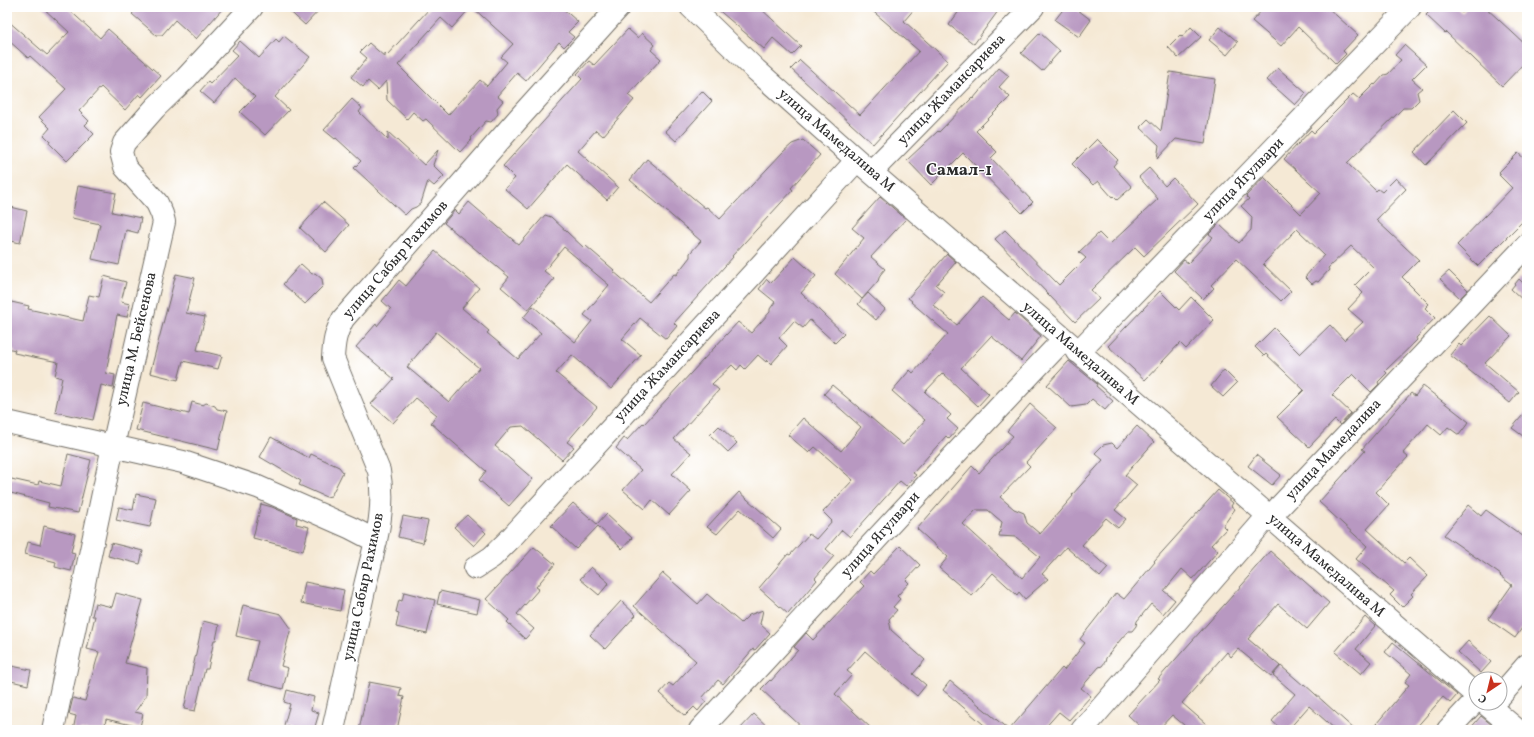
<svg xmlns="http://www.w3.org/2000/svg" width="1534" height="737" font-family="Vollkorn,serif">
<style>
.building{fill:#b898c1;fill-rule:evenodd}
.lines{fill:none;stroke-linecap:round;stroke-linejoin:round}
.minor-casing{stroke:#726e66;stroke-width:24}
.minor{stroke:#fff;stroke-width:22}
.labels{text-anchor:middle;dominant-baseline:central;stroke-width:3;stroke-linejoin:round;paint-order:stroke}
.street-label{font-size:15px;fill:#2b2b2b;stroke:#fff}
.quarter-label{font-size:17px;font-weight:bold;fill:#2b2b2b;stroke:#fff}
</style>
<rect width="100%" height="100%" fill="#fff"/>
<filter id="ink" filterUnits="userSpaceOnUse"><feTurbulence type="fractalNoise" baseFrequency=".025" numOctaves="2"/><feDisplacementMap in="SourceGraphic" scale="8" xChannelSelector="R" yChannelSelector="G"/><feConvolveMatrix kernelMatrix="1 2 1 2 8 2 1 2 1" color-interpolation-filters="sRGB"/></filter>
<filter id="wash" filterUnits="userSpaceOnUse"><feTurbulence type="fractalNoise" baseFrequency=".012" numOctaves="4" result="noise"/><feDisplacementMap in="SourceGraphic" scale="16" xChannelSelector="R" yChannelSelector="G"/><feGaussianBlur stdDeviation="0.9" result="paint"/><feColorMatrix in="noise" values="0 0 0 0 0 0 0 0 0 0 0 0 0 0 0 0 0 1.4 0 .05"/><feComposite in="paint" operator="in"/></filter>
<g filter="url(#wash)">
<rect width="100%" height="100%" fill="#f5e9d5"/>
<g id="blocks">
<path class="building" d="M42,7h24l34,31 8,-9 53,47 -19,21 -3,-3 -14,16 -24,-23 -22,24 10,10 -4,4 9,9 -27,27 -18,-18 1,-2 -6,-6 6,-7 -11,-11 27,-28 -36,-33 -2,2 -21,-19v-19l40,35 22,-23z
M139,7h85l-28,32 -21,-19 -13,15h-6l-24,-21z
M285,7h37l-17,18z
M429,7h42l-19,21 -11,-10 -43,47 50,50 32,-35 7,6 20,-24 -6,-5 12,-13 -41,-37h89l17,15 -10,10 6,5 -10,10 -5,-5 -33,39 -9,-8 -20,23 6,5 -6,7 1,6 -7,8 -5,-1 -15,17 1,1 -12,13 -34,-33 -3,2 -10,-9 -6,7 -20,-19 -1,-19 -8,9 -10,-9 -5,6 -12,-10 16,-19 -7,-6 9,-9 16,14v-4l2,2 43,-47z
M715,7h44l42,39 -9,9 -19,-17 -9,11z
M868,7h48l-12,14 44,40 -75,83 -82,-75 9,-9 60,55 59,-64z
M962,7h39l-27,37 -25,-19z
M1065,7h9l17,13 -12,17 -24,-17z
M1265,7h62l31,28 -15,16 3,3 -10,10 -38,-37 -17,19 -29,-25z
M1434,7h22l6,6 5,-6h18l42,39v14l-25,26 -56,-54 -1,1 -19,-18z
M1191,27l10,10 -23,21 -10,-11 12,-12 2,2z
M1220,27l18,15 -11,13 -18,-15z
M628,29l10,9 4,-5 13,12 -4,5 10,9 -33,36 6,5 -31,36 -7,-6 -18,21 40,36 -11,13 -40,-36 -39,45 -23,-20 10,-11 -12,-12 79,-87 -5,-5 12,-13 5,4z
M1040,33l20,18 -18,20 -21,-18z
M284,36l26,21 -35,40 14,13 -24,25 -25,-23 15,-15 -20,-19 -21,25 -14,-12 8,-9 2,2 28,-29 -6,-5 8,-9 19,17 17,-19 3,3z
M1404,45l22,20 -14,14 10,9 -5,4 2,8 -8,8h-8l-56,55 29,28 2,-2 4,3 14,-14 10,11 -30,31 43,40 -17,17 27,27 -4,4 10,10 -19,20 1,2 -32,31 2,2 -9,9 1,2 -8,8 -18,-18 -21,21 19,18 -11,12 -5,-5 -26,27 -32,-30 27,-27 -38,-36 -2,2 -9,-9 19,-19 26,26 30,-29 14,15 19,-18 -15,-13 15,-16 -8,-8 18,-18 -22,-21 -23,22 1,2 -11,12 -2,-1 -4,3 -7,-7 19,-22 -27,-26 -34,35 28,27 -10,10 -45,-42 -25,26 3,3 -11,11 -29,-28 10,-11 4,3 25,-26 -4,-3 10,-10 20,19 12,-13 1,-13 -11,-11 8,-7 -3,-3 18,-19 37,37 20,-21 -37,-34 27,-29 3,3 39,-39 6,5 15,-15 1,1 9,-10 4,-1 13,-14 -6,-5z
M999,68l10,8 -10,11 11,10 -34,34 21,21 -6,6 42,44 -11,11 -59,-60 -32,32 -24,-25 31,-29 1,1 33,-34 1,1z
M1278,68l28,25 -11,12 -28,-25z
M1170,72l45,7 -10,65 -29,-5 -19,20 2,-14 -19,-18 8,-8 13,12z
M702,91l10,10 -36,40 -11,-10z
M352,99l10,9 -3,4 29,28v-8l36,33 14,-15 -5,15 11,11 -10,10 -6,-5 -7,22 -5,4 -5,2 -6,6 -51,-47 7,-7 -25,-23 -1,1 -11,-9z
M1454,110l13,13 -41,42 -12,-13z
M1097,139l21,21 -5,6 19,21 -15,13 -4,-4 -1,1 -14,-16 -5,4 -21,-21z
M803,140l17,15 -29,33 2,2 -61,66 1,1 -59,66 3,3 -11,13 -26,-21 -18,21 19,16 -30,34 -39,-34 -16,18 41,34 -30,35 7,5 -12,13 -39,-34 -12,1 -16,19 38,33 -24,27 -30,-26 7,-9 -55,-48 6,-8 -21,-17 -23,25 -22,-19 23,-25 -38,-32 20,-23 1,2 14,-17 -9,-8 17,-21 7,6 29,-35 44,37 -17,20 27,23 -2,2 31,26 23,-26 -18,-15 10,-12 42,36 17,-21 -8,-6 25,-30 -45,-38 -20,24 10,8 -26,31 -27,-23 8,-10 -65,-54 11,-13 4,4 10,-12 50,43 26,-30 6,2 33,31 2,-2 28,24 -1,1 36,31 25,-28 2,1 14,-18v-4l11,-12 -71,-61 17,-21 58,49 2,-1 13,12 63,-67 9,-8zM436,332l43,36 -30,34 -42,-35z
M1518,153l9,8v56l-49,49 -21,-21 55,-57 -13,-13 2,-1 -2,-2z
M1149,168l16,18 8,-8 25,26 -54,52 -9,-9 -44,43 8,9 -24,23 -80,-83 10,-9 54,55 27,-27 -7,-6 20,-19 11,11 48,-45 -19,-22z
M78,186l38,7 -4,19 29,6 -3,15 -12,-3 -7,35 -27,-6 8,-35 -28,-6z
M880,197l26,22 -35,38 14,12 -5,6 -2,6 -16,18 -27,-25 29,-36 -12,-10z
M323,202l26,23 -23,27 -26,-24z
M7,206l20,5 -7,32 -13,-3z
M947,254l9,8 -20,23 8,7 -11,13 24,20 25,-28 27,23 6,-7 26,23 -20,25 -30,-25 -30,32 28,26 -11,12 -35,-33 -18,19 26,23 -4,4 11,10 -9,10 -3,-3 -33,37 3,2 -10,11 -6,-5 -50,56 -8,-7 -16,19 8,7 -19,22 2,2 -29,34 -29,-26 29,-34 2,1 19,-21 7,5 16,-18 -9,-9 30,-32 -38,-33 -6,6 -21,-18 15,-17 38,33 20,-24 -37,-33 8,-9 71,60 22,-25 -33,-29 18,-21 3,3 35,-39 -37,-32 1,-1 -4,-3z
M795,257l21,19 -15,17 43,41 -9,9 -25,-23 -7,8 -9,-7 -15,17 8,8 -16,18 -4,-4 -1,2 -8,-7 -13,14 -4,-4 -4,5 -5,-5 -20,19 7,6 -45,49 17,14 -19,21 19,17 -22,24 -17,-15 -7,9 -22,-19 18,-20 -25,-22 8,-10 3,2 16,-17 1,1 94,-102 13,11 19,-21v-3l5,-7 -16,-13 8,-10 4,4z
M301,264l11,10 3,-1 7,6 1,7 -18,18 -22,-20z
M1449,271l19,19 -8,8 -20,-19z
M176,274l19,4 -9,35 19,4 -8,33 25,6 -4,13 -35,-8 -5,19 -28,-7z
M104,276l22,6 -5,20 9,2 -3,13 -10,-2 -11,58 9,2 -2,13 -12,-3 -8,35 -38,-8 7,-34 -7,-2 3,-14 -44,-9 1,-3 -8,-2v-47l22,5 -1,3 55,12 6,-26 10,2z
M1519,279l8,8v17l-16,-15z
M1160,291l19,19 12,-13 23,23 -28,29 -6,-6 -35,37 -37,-34z
M868,293l17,16 -9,11 -18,-16z
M1490,316l21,20 -26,27 34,29 -9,11 -60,-48 9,-11 2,2z
M1069,361l28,23 -1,2 17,15 -8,9 -13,-11 -6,6 -15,2 -24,-22z
M1224,370l13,13 -14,14 -12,-11z
M1423,386l46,36 -10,13 -11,-8 -7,8 -13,-11 -25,29 5,4 -32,35 13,13 -22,24 37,34 5,-5 19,18 -17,18 2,2 -11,11 -12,-12 4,-4 -38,-32 11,-13 -48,-44 46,-51 -3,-2 49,-56 4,3z
M192,402l11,3 3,-2 9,3 2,3 10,2 -9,39 -82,-20 7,-27 46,11z
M1030,404l27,24 -31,34 4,4 -30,31 14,12 10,4 3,10 13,11 33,-38 -1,-1 31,-35 -8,-7 8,-8 9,-2 5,5 20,-22 17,16 -29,33 12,10 -22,25 11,9 -8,9 -12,-10 -24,27 26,23 -8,9 -34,-30 -24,27 6,5 -23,20 -6,-7 -2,3 -24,-22 -21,23 -33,-28 9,-11 -31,-28 55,-63 7,7 34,-37 -6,-5zM976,510h12l14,12 -3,14 17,1 24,20 -18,21 -59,-54z
M1527,410v29l-15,-11z
M719,426l18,17 -9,9 -18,-17z
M271,437l38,21 2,-4 28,13 4,5 -12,24 -5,1 -27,-12 2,-4 -41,-24z
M68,454l23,6 -13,53 -30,-6 1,-4 -42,-11v-14l31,7 1,-4 22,5z
M1256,455l25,20 -9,10 -24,-19z
M1218,490l15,13 -2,3 4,3 -12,17 3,3 -15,16 7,6 -25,28 -11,-10 -18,22 11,9 -12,14 -12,-10 -14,17 -1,5 -4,5h-4l-7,8 -15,19 -1,4 -3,4 -3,1 -18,21 10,8 -22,24 -10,-8 -16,18h-53l-47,-40 7,-9 59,49 53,-62 2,2 21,-27 -5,-4 36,-46 8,6 31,-37 -1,-1z
M739,492l42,37 -8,9 -33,-29 -23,25 -10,-7z
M136,494l20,4 -6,29 -34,-7 3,-13 14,3z
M573,503l24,21 9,-10 26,24 -10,11 -24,-23 -22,23 -25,-23z
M261,504l11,3 25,11 -1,6 13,3 -6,24 -50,-13z
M1468,505l13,11 5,-6 41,29v82l-12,17 -27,-19 24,-34 -12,-9 1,-1 -57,-40z
M467,515l19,18 -12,13 -20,-19z
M403,516l25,5 -5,22 -25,-6z
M44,526l31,8 -4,18 4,1 -4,18 -16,-4 1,-5 -31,-8 3,-12 12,3z
M111,543l32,8 -3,13 -32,-8z
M900,546l20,19 -14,15 3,3 -12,13 3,3 -7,8 4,3 -8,9 2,11 34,30 -12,14 13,11 -9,11 -52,-45 -18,20 5,4 -17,19 38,36h-68l-44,-41 9,-9 1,1 27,-31 -4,-3 12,-14 7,7 51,-54 -4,-4 10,-11 3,3z
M534,547l21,17 -19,23 3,2 -22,25 17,15 -9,10 -18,-17 2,-2 -23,-21z
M1270,551l59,52 -22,26 -29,-25 -30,35 32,27 -9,10 -33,-27 -7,8 -4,-5 -45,51 31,27h-23l-18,-15 -14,15h-14l-16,-15 32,-35 -2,-1 92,-103 -1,-1z
M591,567l18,16 -10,12 -19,-16z
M663,573l35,31 9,-10 34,29 8,-8 14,-5 -3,14 10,9 -15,17 -2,-1 -30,35 -5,-4 -16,18 4,3 -8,10 -4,-4 -9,9 -25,-23 9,-10 4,3 23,-25 -62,-55z
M305,582l39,8 -4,21 -39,-8z
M440,591l40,9 -3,13 -40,-9z
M404,592l31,8 -8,34 -31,-7 3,-14 -3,-1 3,-12 3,1z
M116,593l27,7 -18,63 22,5 -1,28 -11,16 8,2 -3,13 -34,-8 -2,11h-31l3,-14 -7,-2 4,-16 12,3 14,-49 -12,-3 8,-33h-3l3,-13 17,4z
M621,601l15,14 -31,34 -15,-14z
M243,605l38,9 10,14 -10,38 7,2 -5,21 -35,-9 10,-39 -22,-5z
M1365,617l10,9 -19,23 15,13 -10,12 -26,-22z
M203,621l16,4 -3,15h-2l-6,29h-3l-10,42 -11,-2z
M1468,641l23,21 -10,11 -23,-21z
M1393,642l64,53 -7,8 -7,-6 -29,33h-43l38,-45 -4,-3 6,-8 -26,-22z
M7,665l24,5 -3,15 -21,-5z
M1281,666l22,19 1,-1 51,46h-19l-27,-24 -21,24h-6l-10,-9 23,-27 -22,-19z
M369,682l32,6 -2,8 5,1 -7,33h-38z
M287,690l27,7 -3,13 8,3 -5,17h-22l1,-2 -9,-3 6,-21 -6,-2z
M754,714l17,16h-32z
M1481,716l17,14h-29z"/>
</g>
</g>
<g filter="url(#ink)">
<use href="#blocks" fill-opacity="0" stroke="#726e66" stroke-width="1"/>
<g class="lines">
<g class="minor-casing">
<path id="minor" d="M691,7l65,63 101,90 619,535
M871,172l162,-165
M1078,352l332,-345
M7,422l176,40 75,25 93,41 25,13
M475,568l17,-11 18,-18 347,-379
M1500,696l27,-31
M1485,703l32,27
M53,730l60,-284 51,-224 -2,-8 -5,-11 -32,-36 -4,-15 3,-9 31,-35 31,-30 66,-71
M333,730c10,-47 21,-93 31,-140 9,-40 23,-77 15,-119l-46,-113c1,-16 2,-24 10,-39l176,-201 100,-111
M700,730c121,-130 240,-262 363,-390
M1082,730l180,-207 8,-6 257,-272
M1448,730l28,-30"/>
</g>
<use href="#minor" class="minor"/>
</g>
</g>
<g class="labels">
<g class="street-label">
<text transform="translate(952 90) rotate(-46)">улица Жамансариева</text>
<text transform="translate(836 141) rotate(41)">улица Мамедалива М</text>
<text transform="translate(1244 180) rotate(-46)">улица Ягулвари</text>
<text transform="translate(396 260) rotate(-49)">улица Сабыр Рахимов</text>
<text transform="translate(137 339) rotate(-77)">улица М. Бейсенова</text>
<text transform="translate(1080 354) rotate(41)">улица Мамедалива М</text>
<text transform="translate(668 366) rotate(-47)">улица Жамансариева</text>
<text transform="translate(1334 450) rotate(-47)">улица Мамедалива</text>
<text transform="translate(881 535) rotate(-48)">улица Ягулвари</text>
<text transform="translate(1326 566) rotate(41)">улица Мамедалива М</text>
<text transform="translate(364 587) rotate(-78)">улица Сабыр Рахимов</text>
</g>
<g class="quarter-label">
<text x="959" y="170">Самал-1</text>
</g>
</g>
<rect width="1534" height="737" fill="none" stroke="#fff" stroke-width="24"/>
<g transform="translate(1488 691) rotate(215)"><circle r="19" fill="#ffffff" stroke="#aaaaaa"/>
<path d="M0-3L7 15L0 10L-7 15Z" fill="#c8321e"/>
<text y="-6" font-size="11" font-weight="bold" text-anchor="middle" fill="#2b2b2b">С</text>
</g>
</svg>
